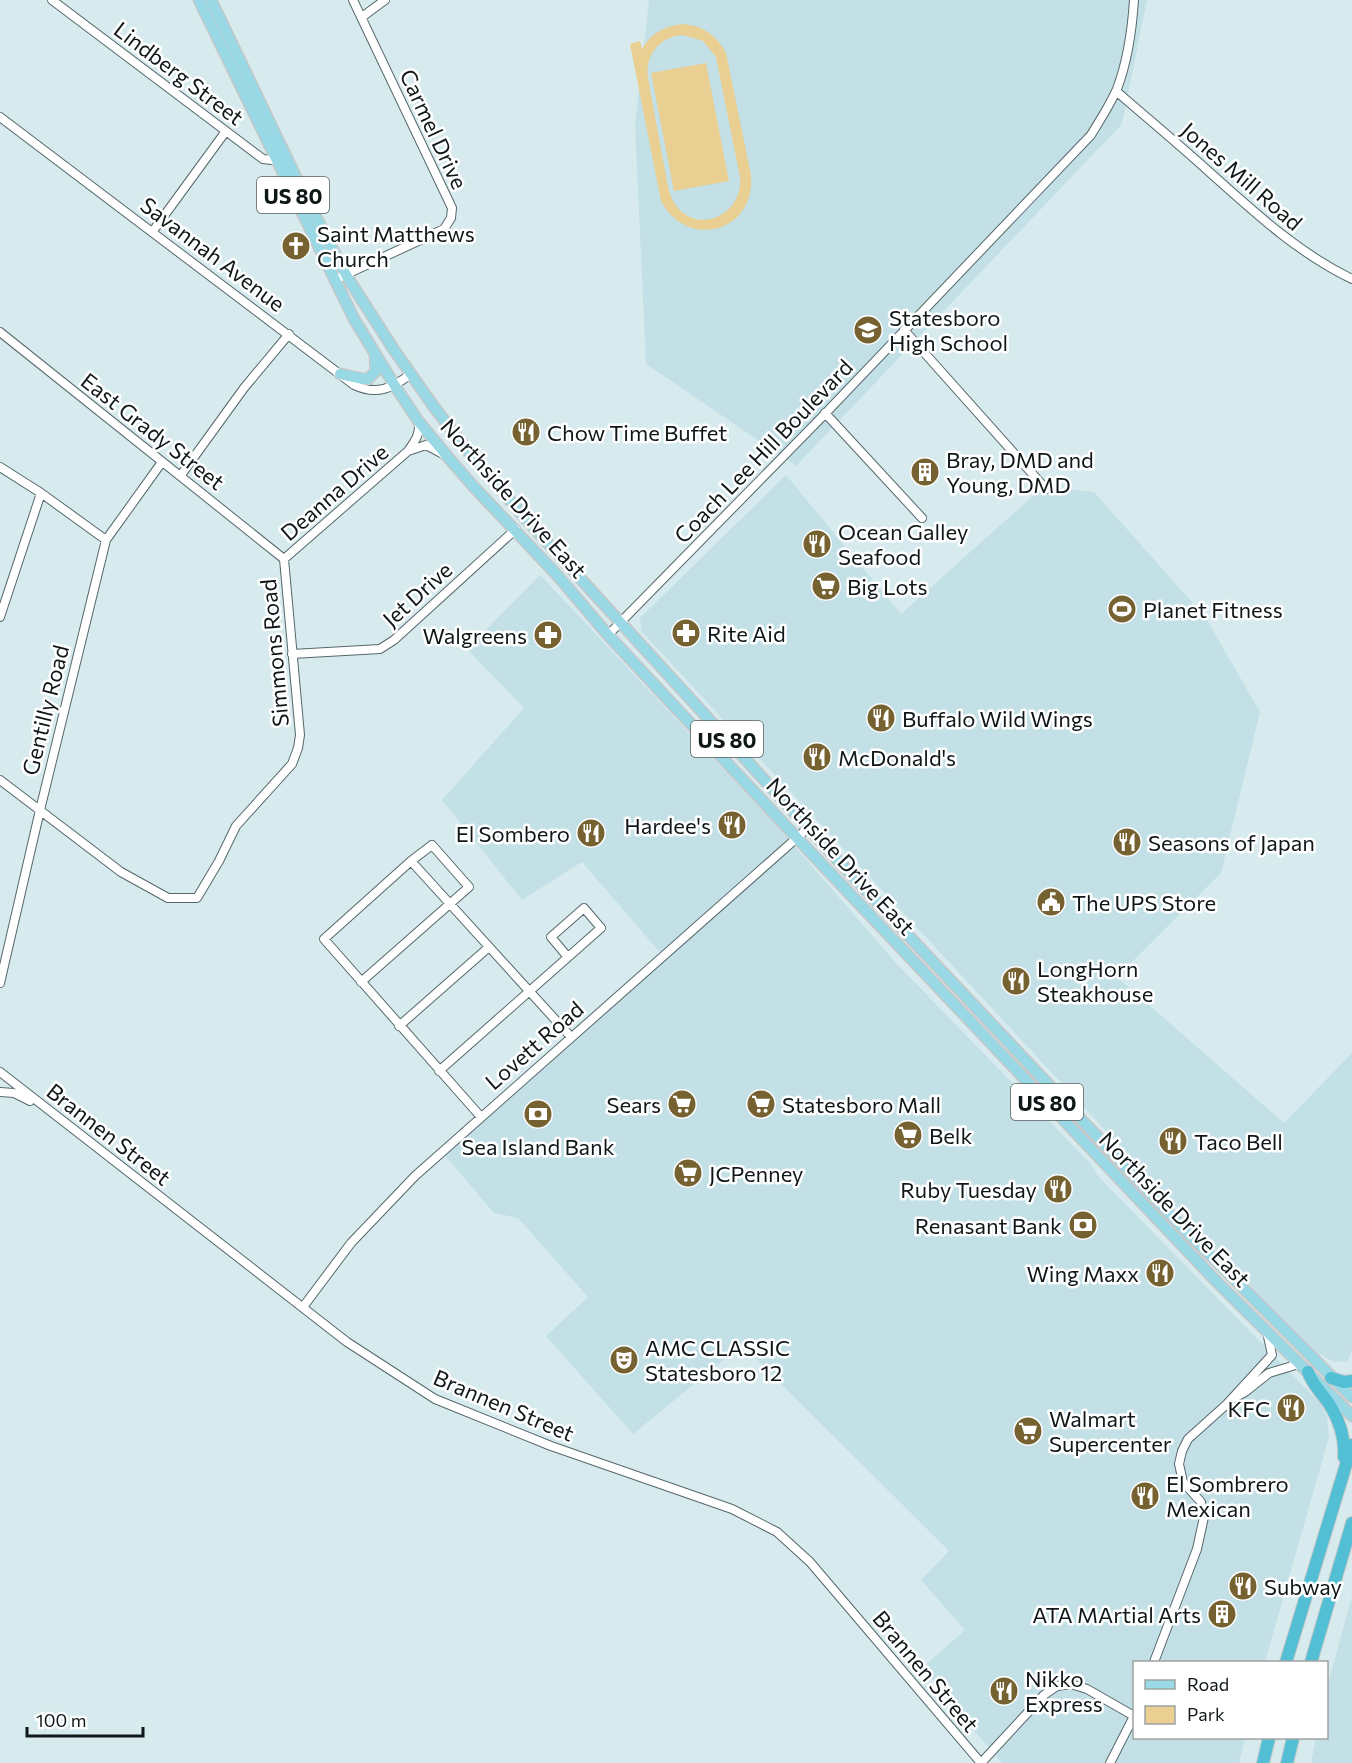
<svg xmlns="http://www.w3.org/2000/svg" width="1352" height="1763" font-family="Commissioner,sans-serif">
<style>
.built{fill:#c3e0e7}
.green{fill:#e9cf92;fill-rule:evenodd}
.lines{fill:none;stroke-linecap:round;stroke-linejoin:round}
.minor-casing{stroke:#56676b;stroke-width:10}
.major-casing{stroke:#c6c7c8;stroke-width:13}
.highway-casing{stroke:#c6c7c8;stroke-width:14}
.minor{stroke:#fff;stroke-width:8}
.major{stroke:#98d9e5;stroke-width:10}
.highway{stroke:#53bfd4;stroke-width:12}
.labels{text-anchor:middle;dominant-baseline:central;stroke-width:5;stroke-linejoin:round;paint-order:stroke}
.shield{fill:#fff;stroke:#585d5e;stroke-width:1.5}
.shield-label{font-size:21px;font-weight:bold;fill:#101719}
.street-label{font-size:22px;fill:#101719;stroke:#fff}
.poi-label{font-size:22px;fill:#101719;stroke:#fff;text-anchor:start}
</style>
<rect width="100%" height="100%" fill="#d7ebef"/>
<path class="built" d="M649,0h498l-25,124 -326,342 -150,-102 -11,-239z
M786,475l115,139 142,-127 51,5 112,126 54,94 -39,161 -104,104 167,146 68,-70v298l-5,10 -14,1 -18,-11 -74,-75 -600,-645 -1,-13z
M540,575l238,252 118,136 194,200 8,13 223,228 6,13 2,20 -64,225h-131v76h111l-6,25h-237l-80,-95 43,-38 -44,-50 28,-29 -207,-206 -109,89 -87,-98 42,-39 -70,-79 -24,-5 -52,-61 221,-196 -81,-94 -60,38 -80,-100 82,-92 -57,-59z
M1352,1596v167h-41l5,-25h10l1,-50z"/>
<path class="green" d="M683,24c20,2 34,11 43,29l25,122c5,57 -63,76 -90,26l-31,-157 10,-3 2,8c9,-16 23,-23 41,-25zM683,35l20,6 13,16 24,120c4,40 -47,60 -67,24 -6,-12 -7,-28 -10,-41 -5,-27 -10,-54 -15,-82 -3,-23 11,-41 35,-43z
M706,63l23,118 -55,10 -23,-118z"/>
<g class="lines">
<g class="minor-casing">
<path id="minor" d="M52,0l211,159 18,2
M362,17l23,-17
M1116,91c30,26 60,51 90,78 46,41 90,83 146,110
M0,117l354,268c23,11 38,3 57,-11
M153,231l73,-100
M334,280l110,-51 7,-11 1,-10 -99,-208
M904,330l142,159
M0,332l284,227
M825,413l97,105
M408,451l18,-6 17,9
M0,467l41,26 65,47
M181,475l63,-87 45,-54
M284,559l124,-108c7,-10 12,-16 11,-29
M0,617l41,-124
M608,635l212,-216 271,-284c9,-15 19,-30 26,-46 11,-29 15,-58 17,-89
M292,654l88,-5 14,-9 122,-111
M0,780l121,92 47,26h29l22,-37 17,-35 56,-62 6,-16 2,-13 -16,-176
M411,861l160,176
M361,982l108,-95 -37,-42 -21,16 -87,78 157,178
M0,983l40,-173 66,-270 56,-78
M399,1026l90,-79
M439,1071l162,-143 -17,-20 -33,29 16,19
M0,1072l347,270 88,57 116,47 181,63 45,23 33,30 171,201
M0,1092l14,1 16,8
M303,1307l48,-64 64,-67 393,-348
M1234,1398l11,-6 24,-19 30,-9
M1154,1662l43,-113 7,-32 -3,-15 -18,-20 -4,-18 3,-13 6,-12 39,-35 45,-49 -5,-23
M981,1763l63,-68 13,-9 14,-2 16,5 47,27
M1110,1763l24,-47"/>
</g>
<g class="major-casing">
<path id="major" d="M199,0l155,319 41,67 24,36 28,34 26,30 84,89 51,60 189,203 418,442 137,136
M211,0l93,194 42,81 48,75 40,57 34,44 57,67 318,348 343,365 166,166
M340,374l23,5h5l8,-8 -1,-15"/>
</g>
<g class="highway-casing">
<path id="highway" d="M1308,1372c5,14 16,23 23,35 9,15 14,33 13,50
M1331,1378l13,4 8,-1
M1286,1662l66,-217
M1311,1662l41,-139
M1263,1763l6,-25
M1287,1763l6,-25"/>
</g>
<use href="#minor" class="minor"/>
<use href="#major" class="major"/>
<use href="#highway" class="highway"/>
</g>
<defs>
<g id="church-disc" transform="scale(1.5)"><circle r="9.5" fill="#766231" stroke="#fff"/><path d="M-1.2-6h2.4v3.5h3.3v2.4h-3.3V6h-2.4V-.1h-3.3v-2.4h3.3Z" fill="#fff"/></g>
<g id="school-disc" transform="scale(1.5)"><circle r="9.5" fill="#766231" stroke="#fff"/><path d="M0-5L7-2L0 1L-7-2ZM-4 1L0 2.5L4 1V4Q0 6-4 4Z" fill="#fff"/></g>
<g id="restaurant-disc" transform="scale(1.5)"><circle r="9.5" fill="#766231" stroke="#fff"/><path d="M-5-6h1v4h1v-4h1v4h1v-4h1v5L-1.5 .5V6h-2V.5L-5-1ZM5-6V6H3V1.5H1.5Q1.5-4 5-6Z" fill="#fff"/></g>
<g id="building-disc" transform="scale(1.5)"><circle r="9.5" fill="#766231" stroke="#fff"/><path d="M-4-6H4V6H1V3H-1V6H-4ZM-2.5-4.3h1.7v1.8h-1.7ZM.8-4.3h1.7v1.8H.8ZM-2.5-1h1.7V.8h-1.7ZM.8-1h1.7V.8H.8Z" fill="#fff"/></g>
<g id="supermarket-disc" transform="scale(1.5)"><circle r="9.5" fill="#766231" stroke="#fff"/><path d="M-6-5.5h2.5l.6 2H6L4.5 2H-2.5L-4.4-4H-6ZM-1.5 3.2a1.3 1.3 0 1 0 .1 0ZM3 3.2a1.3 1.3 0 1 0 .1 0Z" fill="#fff"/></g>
<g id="stadium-disc" transform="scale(1.5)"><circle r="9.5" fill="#766231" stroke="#fff"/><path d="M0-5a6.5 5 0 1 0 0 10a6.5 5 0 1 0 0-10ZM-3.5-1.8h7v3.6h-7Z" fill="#fff"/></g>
<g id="pharmacy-disc" transform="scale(1.5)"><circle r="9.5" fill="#766231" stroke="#fff"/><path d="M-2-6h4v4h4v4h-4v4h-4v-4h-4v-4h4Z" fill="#fff"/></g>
<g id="civic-disc" transform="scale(1.5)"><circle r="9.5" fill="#766231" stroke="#fff"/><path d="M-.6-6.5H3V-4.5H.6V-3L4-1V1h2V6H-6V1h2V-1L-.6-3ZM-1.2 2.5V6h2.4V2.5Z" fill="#fff"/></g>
<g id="bank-disc" transform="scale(1.5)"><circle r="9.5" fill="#766231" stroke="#fff"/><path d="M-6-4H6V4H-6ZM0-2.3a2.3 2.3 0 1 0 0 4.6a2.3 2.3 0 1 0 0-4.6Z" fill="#fff"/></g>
<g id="theatre-disc" transform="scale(1.5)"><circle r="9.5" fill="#766231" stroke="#fff"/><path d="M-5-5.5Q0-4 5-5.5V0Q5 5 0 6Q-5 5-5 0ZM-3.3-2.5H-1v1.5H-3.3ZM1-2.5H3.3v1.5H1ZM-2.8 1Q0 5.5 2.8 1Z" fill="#fff"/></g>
</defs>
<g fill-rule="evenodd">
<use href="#church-disc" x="296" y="246"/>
<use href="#school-disc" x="868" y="330"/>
<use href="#restaurant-disc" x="526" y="432"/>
<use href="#building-disc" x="925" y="472"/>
<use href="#restaurant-disc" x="817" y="544"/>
<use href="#supermarket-disc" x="826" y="586"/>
<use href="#stadium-disc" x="1122" y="609"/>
<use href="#pharmacy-disc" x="686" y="633"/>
<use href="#pharmacy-disc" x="548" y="635"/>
<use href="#restaurant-disc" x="881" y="718"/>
<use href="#restaurant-disc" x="817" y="757"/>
<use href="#restaurant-disc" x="732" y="825"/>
<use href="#restaurant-disc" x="591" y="833"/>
<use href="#restaurant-disc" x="1127" y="842"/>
<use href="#civic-disc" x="1051" y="902"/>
<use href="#restaurant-disc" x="1016" y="981"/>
<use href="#supermarket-disc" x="682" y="1104"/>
<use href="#supermarket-disc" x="761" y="1104"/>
<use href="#bank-disc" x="538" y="1114"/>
<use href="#supermarket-disc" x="908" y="1135"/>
<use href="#restaurant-disc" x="1173" y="1141"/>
<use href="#supermarket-disc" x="688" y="1173"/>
<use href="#restaurant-disc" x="1058" y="1189"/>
<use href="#bank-disc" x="1083" y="1225"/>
<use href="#restaurant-disc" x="1160" y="1273"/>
<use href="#theatre-disc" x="624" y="1360"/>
<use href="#restaurant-disc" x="1291" y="1408"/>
<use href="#supermarket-disc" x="1028" y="1431"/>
<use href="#restaurant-disc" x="1145" y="1496"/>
<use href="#restaurant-disc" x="1243" y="1586"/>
<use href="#building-disc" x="1222" y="1614"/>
<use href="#restaurant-disc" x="1004" y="1691"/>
</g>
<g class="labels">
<g class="shield">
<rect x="257" y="177" width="72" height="36" rx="4.5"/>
<rect x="691" y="721" width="72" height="36" rx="4.5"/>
<rect x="1011" y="1084" width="72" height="36" rx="4.5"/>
</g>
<g class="shield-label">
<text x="293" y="195">US 80</text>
<text x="727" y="739">US 80</text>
<text x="1047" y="1102">US 80</text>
</g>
<g class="street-label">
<text transform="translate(179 73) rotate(37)">Lindberg Street</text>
<text transform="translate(434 129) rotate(65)">Carmel Drive</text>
<text transform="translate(1242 176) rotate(41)">Jones Mill Road</text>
<text transform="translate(213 254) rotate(37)">Savannah Avenue</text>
<text transform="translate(153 431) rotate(38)">East Grady Street</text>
<text transform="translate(763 451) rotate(-46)">Coach Lee Hill Boulevard</text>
<text transform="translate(334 492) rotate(-41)">Deanna Drive</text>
<text transform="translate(514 498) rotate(48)">Northside Drive East</text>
<text transform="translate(417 594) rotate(-42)">Jet Drive</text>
<text transform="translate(274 653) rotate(-95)">Simmons Road</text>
<text transform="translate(45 710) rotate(-76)">Gentilly Road</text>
<text transform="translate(841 856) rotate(47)">Northside Drive East</text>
<text transform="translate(534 1045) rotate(-41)">Lovett Road</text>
<text transform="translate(109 1134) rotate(38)">Brannen Street</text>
<text transform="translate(1175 1209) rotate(46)">Northside Drive East</text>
<text transform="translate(504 1405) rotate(23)">Brannen Street</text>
<text transform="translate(926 1671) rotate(50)">Brannen Street</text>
</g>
<g class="poi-label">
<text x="317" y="233">Saint Matthews<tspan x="317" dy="25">Church</tspan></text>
<text x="889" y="317">Statesboro<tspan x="889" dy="25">High School</tspan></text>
<text x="547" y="432">Chow Time Buffet</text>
<text x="946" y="459">Bray, DMD and<tspan x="946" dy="25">Young, DMD</tspan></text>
<text x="838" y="531">Ocean Galley<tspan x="838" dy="25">Seafood</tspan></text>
<text x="847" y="586">Big Lots</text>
<text x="1143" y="609">Planet Fitness</text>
<text x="707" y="633">Rite Aid</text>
<text x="527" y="635" text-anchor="end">Walgreens</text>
<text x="902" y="718">Buffalo Wild Wings</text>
<text x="838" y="757">McDonald's</text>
<text x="711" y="825" text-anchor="end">Hardee's</text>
<text x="570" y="833" text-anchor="end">El Sombero</text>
<text x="1148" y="842">Seasons of Japan</text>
<text x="1072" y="902">The UPS Store</text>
<text x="1037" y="968">LongHorn<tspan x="1037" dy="25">Steakhouse</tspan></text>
<text x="661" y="1104" text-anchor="end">Sears</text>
<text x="782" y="1104">Statesboro Mall</text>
<text x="929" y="1135">Belk</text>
<text x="1194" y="1141">Taco Bell</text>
<text x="538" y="1146" text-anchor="middle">Sea Island Bank</text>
<text x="709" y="1173">JCPenney</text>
<text x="1037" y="1189" text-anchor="end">Ruby Tuesday</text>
<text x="1062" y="1225" text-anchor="end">Renasant Bank</text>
<text x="1139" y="1273" text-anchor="end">Wing Maxx</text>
<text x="645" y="1347">AMC CLASSIC<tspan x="645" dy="25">Statesboro 12</tspan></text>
<text x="1270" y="1408" text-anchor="end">KFC</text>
<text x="1049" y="1418">Walmart<tspan x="1049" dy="25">Supercenter</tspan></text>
<text x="1166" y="1483">El Sombrero<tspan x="1166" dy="25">Mexican</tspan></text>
<text x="1264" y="1586">Subway</text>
<text x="1201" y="1614" text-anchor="end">ATA MArtial Arts</text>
<text x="1025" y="1678">Nikko<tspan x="1025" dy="25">Express</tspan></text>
</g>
</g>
<rect x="1133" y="1661" width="195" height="78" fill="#ffffff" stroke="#9fa2a3" stroke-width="1.5"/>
<rect x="1145" y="1680" width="30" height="9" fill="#98d9e5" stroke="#9fa2a3" stroke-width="1.5"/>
<text x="1187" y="1691" font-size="18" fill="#101719">Road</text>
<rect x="1145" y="1706" width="30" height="18" fill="#e9cf92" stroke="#9fa2a3" stroke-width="1.5"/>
<text x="1187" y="1721" font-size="18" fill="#101719">Park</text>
<path d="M27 1727v9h116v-9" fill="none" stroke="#101719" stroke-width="3"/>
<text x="36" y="1727" font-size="18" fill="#101719" stroke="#ffffff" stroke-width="4.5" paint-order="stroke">100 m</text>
</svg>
